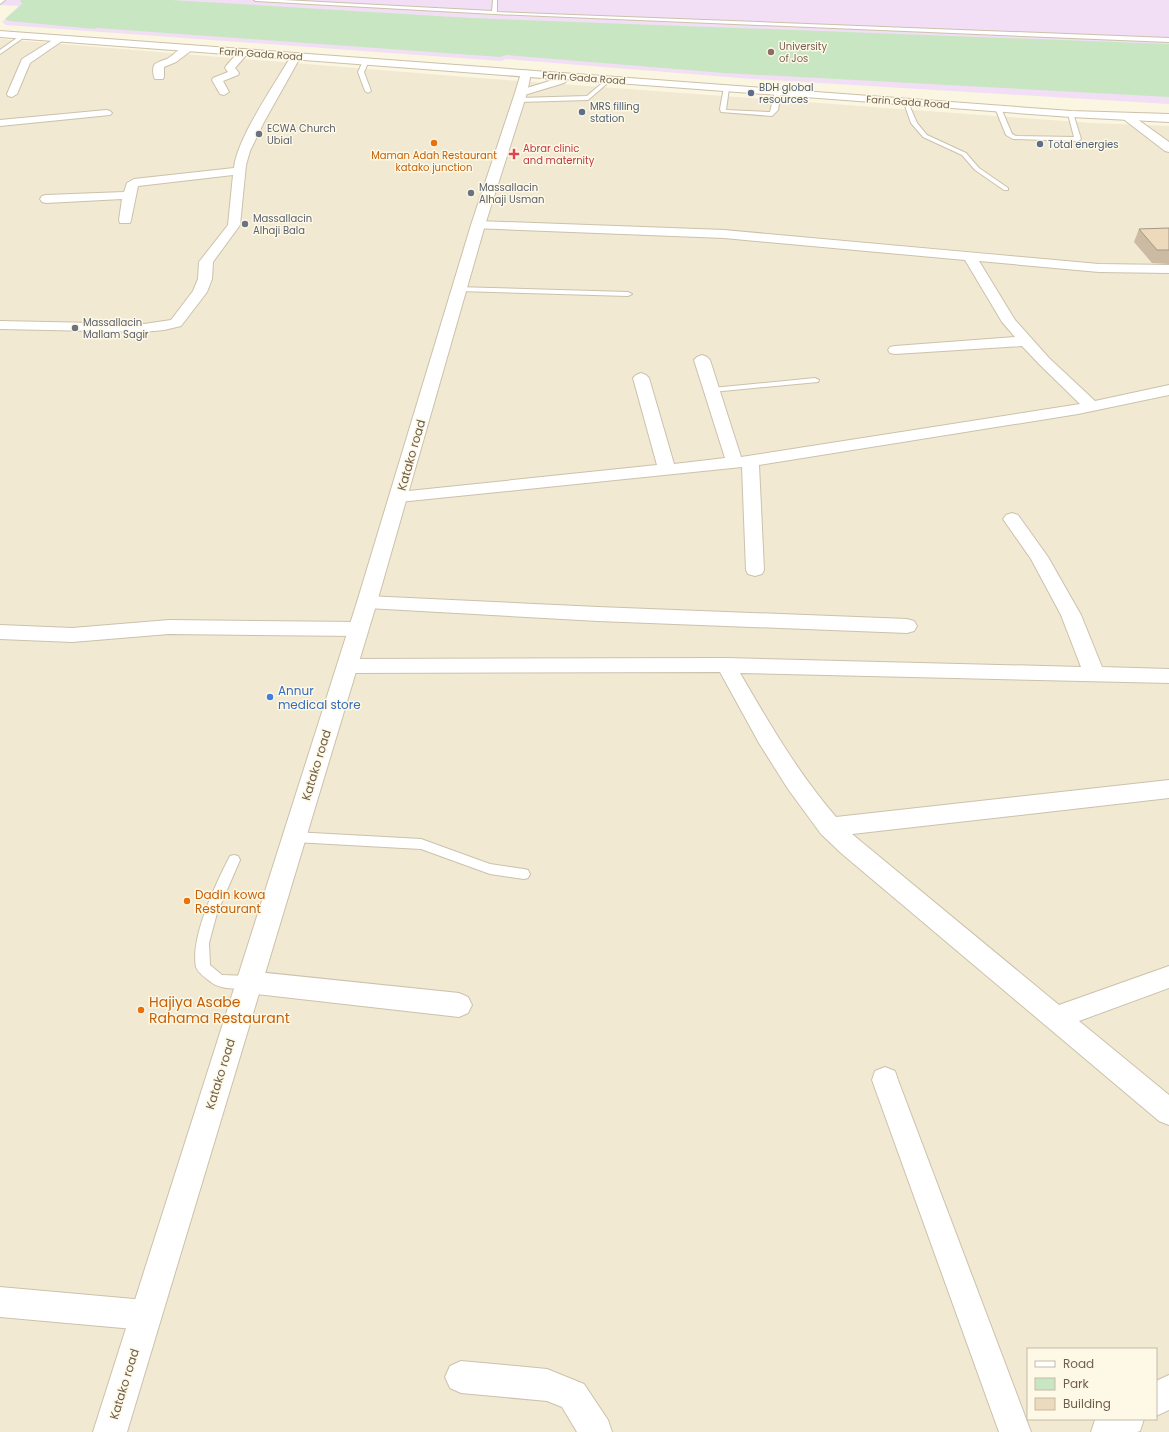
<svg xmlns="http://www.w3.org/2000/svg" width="1169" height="1432" font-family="Poppins,sans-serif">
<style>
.residential{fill:#f1e9d1;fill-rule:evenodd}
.education{fill:#f2dff6}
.green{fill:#c9e6c2}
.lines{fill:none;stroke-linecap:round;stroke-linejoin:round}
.service-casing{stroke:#ccc1ac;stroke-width:2}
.minor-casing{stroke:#ccc1ac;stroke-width:2}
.tertiary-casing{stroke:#ccc1ac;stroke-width:2}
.secondary-casing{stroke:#cdc0a8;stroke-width:2}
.service{fill:#fff;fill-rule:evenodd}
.minor{fill:#fff;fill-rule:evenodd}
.tertiary{fill:#fff;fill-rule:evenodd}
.secondary{fill:#fff;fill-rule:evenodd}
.wall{fill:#ccbba2}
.building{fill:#edd9bc;stroke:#a69884}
.education-dot{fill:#8d6e63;stroke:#fef9e7;stroke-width:1.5}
.service-dot{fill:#5c6f8a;stroke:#fef9e7;stroke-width:1.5}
.worship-dot{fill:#6b7280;stroke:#fef9e7;stroke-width:1.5}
.food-dot{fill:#e8710a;stroke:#fef9e7;stroke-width:1.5}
.health-dot{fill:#e0444e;stroke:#fef9e7;stroke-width:1.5}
.shop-dot{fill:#3f7fe0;stroke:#fef9e7;stroke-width:1.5}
.labels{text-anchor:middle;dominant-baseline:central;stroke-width:3;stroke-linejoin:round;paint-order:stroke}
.far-education-label{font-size:10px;fill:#785e54;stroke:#fef9e7;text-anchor:start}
.far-street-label{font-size:10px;fill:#6f5f4a;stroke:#fef9e7}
.far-service-label{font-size:10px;fill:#4e5e75;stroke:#fef9e7;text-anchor:start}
.far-worship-label{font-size:10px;fill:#5b616d;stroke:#fef9e7;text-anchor:start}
.far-health-label{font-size:10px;fill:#be3a42;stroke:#fef9e7;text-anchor:start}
.far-food-label{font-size:10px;fill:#c56008;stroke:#fef9e7}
.street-label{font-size:12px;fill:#6f5f4a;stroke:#fef9e7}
.shop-label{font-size:12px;fill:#366cbe;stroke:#fef9e7;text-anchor:start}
.food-label{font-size:12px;fill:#c56008;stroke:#fef9e7;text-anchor:start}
.near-food-label{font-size:14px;fill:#c56008;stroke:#fef9e7;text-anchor:start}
</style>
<rect width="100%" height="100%" fill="#faf6e2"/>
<path class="residential" d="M0,39l478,39 613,45 78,3v1306h-1169zM1028,1349h128v70h-128z"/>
<path class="education" d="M0,0h1169v104l-417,-25 -247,-20 -3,2 -98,-7 -398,-29 -4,-3 17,-16 -19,-1z"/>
<path class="green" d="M20,0h151l300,18 698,26v53l-445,-24 -218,-18 -6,2 -403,-29 -3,1 -85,-8 -4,-2 17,-15z"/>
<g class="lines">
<g class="service-casing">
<path id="service" d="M0,0h5l-5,4z
M254,0h29l209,11 1,-11h4v12l672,26v4l-675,-28 -238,-13z
M21,35l5,1 -26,18v-4z
M366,59l3,2 -5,11 7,19 -3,2 -3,-2 -7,-19 5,-11z
M608,78l3,2 -1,1 -22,19 -69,2 -3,-2 3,-2 68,-2z
M724,87l5,1 -3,22 44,2 5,-20 3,-2 3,2 -3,18 -6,6 -51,-4 -1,-3z
M903,100h4l10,23 10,12 39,18 13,15 29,20v2h-4l-29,-20 -13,-15 -39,-18 -12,-14z
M996,107l5,1 11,26 4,2 58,1 -6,-23 5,-1 8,26 -3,2 -65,-2 -7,-4 -11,-27z
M456,287l172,5 4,2 -4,2 -169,-5h-3z
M815,378l4,2 -1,2 -106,10 -4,-2 4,-2z
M294,832l127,7 69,25 34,5 4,1 2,4 -2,4 -4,1 -34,-5 -69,-25 -127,-7 -4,-2 -2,-3 2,-3z
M234,855l4,1 2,4 -23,53 -8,30 1,22 12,10 26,1 5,2 2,4 -2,4c-10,4 -33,4 -42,-4 -4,-3 -13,-9 -15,-15 -6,-29 20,-84 34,-111z"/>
</g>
<g class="minor-casing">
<path id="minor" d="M59,36l5,3 -2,2 -32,22 -13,31 -5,3 -4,-1 -1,-2 15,-35z
M188,45l4,1 1,2 -1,2 -16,12 -12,5v10l-1,2h-8c-2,-3 -3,-12 0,-15 3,-2 8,-4 12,-5 7,-4 13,-12 21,-14z
M244,49l5,3 -14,16 4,5 -1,2 -15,6 6,11 -5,3 -4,-1 -8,-14 1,-2 15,-6 -3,-4 1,-2 14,-16z
M296,53l5,3 -37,66 -14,29 -4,14 -6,60 -27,37 -1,17 -5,13 -26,34 -17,4 -20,2 -144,-3v-8l144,3 27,-4 22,-29 5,-12 1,-17 29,-37 5,-50 -95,11 -7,34 -1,3h-10l-1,-3 3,-21 -76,4 -4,-1 -2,-3 2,-3 4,-1 78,-3 3,-9 7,-4 100,-11c3,-30 41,-84 57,-112z
M106,110l4,1 2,2 -2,2 -110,11v-6z
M478,221l246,9 375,34 70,1v8l-70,-1 -120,-11 36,59 34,38 46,43 74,-16v10l-91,19 -319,51 5,105 -2,4 -7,2 -7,-2 -2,-4 -4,-103 -343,35 -6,-1 -3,-4 3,-4 6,-1 258,-27 -24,-87 3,-3 5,-2 5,2 3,3 25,86 51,-6 -31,-98 3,-3 5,-2 5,2 3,3 31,97 339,-53 -41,-40 -17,-18 -127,8 -5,-1 -2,-3 2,-3 5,-1 120,-9 -13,-15 -37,-62 -241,-22 -251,-10 -1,-3 1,-3z
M1012,513l6,2 30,42 33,58 21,52 67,2v14l-429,-10c29,50 58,100 96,144l333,-37v18l-317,36 207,171 110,-39v22l-90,33 90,74v30l-10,-4 -318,-268 -20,-19 -33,-45 -29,-46 -39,-71 -373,1 -7,-2 -3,-5 3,-5 7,-2 379,-1 355,9 -20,-52 -30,-56 -28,-40 3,-4z
M367,596l231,11 309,12 7,2 3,5 -3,5 -7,2 -309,-12 -231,-13 -7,-1 -3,-5 3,-5z
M169,620l189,2 7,2 3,5 -3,5 -7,2 -189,-2 -97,8 -72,-3v-14l72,3z
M248,971l211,22 9,4 4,8 -4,8 -9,4 -211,-24 -9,-3 -4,-8 4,-8z
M885,1067l10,4 3,9 133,352h-32l-127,-352 3,-9z
M0,1287l145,13 11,4 4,11 -4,11 -11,4 -145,-13z
M461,1361l86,8 37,15 24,36 4,12h-35l-15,-25 -15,-6 -86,-8 -11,-5 -5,-11 5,-11z
M1169,1375v35l-13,6v-35z
M1098,1419h46l-4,12 -3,1h-46l4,-12z"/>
</g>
<g class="tertiary-casing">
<path id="tertiary" d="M526,70l5,3 -4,20 -42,132 -108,377 -250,830h-34l264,-830 114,-377 44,-132 6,-20z
M1126,113l4,1 39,28v10l-4,-1 -43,-33 -2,-2 2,-2z"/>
</g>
<g class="secondary-casing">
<path id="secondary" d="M0,31l1071,80 98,3v8l-98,-5 -507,-38 2,2 -2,2 -43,13 -4,-1 -2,-2 2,-2 39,-12 -556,-42z"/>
</g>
<use href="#service" class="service"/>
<use href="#minor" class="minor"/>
<use href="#tertiary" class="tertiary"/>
<use href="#secondary" class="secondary"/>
</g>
<path class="wall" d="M1169,228v36l-17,-1 -18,-21 5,-13z"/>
<path class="building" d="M1169,228v22h-12l-18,-21z"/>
<circle class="education-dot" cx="771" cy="52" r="4"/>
<g class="service-dot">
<circle cx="751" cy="93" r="4"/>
<circle cx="582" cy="112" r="4"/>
<circle cx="1040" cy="144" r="4"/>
</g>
<g class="worship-dot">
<circle cx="259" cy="134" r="4"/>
<circle cx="471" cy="193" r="4"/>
<circle cx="245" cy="224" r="4"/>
<circle cx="75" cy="328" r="4"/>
</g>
<g class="food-dot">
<circle cx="434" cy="143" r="4"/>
<circle cx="187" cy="901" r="4"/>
<circle cx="141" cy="1010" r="4"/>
</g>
<path class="health-dot" d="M512 148h4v4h4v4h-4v4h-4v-4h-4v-4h4z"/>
<circle class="shop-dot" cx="270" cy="697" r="4"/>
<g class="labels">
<g class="far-education-label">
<text x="779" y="46">University<tspan x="779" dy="12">of Jos</tspan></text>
</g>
<g class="far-street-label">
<text transform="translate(261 54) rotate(4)">Farin Gada Road</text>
<text transform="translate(584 78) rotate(4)">Farin Gada Road</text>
<text transform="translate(908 102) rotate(4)">Farin Gada Road</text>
</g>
<g class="far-service-label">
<text x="759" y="87">BDH global<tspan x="759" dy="12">resources</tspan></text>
<text x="590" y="106">MRS filling<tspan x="590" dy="12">station</tspan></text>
<text x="1048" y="144">Total energies</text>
</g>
<g class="far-worship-label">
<text x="267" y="128">ECWA Church<tspan x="267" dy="12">Ubial</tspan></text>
<text x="479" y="187">Massallacin<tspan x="479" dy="12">Alhaji Usman</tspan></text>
<text x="253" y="218">Massallacin<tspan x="253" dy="12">Alhaji Bala</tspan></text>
<text x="83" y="322">Massallacin<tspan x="83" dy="12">Mallam Sagir</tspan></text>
</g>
<g class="far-health-label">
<text x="523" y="148">Abrar clinic<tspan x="523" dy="12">and maternity</tspan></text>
</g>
<g class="far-food-label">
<text x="434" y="155">Maman Adah Restaurant<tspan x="434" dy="12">katako junction</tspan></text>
</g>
<g class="street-label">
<text transform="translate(411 455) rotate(-74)">Katako road</text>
<text transform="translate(316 765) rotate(-73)">Katako road</text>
<text transform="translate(220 1074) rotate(-73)">Katako road</text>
<text transform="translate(124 1384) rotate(-73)">Katako road</text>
</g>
<g class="shop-label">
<text x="278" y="690">Annur<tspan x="278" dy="14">medical store</tspan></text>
</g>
<g class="food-label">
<text x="195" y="894">Dadin kowa<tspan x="195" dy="14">Restaurant</tspan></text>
</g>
<g class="near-food-label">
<text x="149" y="1002">Hajiya Asabe<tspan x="149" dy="16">Rahama Restaurant</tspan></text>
</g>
</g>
<rect x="1027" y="1348" width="130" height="72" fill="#fef9e7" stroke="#c5bba8"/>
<rect x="1035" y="1361" width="20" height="6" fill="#ffffff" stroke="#c5bba8"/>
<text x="1063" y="1368" font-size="12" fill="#6f5f4a">Road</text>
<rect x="1035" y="1378" width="20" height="12" fill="#c9e6c2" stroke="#c5bba8"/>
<text x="1063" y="1388" font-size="12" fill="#6f5f4a">Park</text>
<rect x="1035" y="1398" width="20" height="12" fill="#edd9bc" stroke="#c5bba8"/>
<text x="1063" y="1408" font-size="12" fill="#6f5f4a">Building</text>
</svg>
